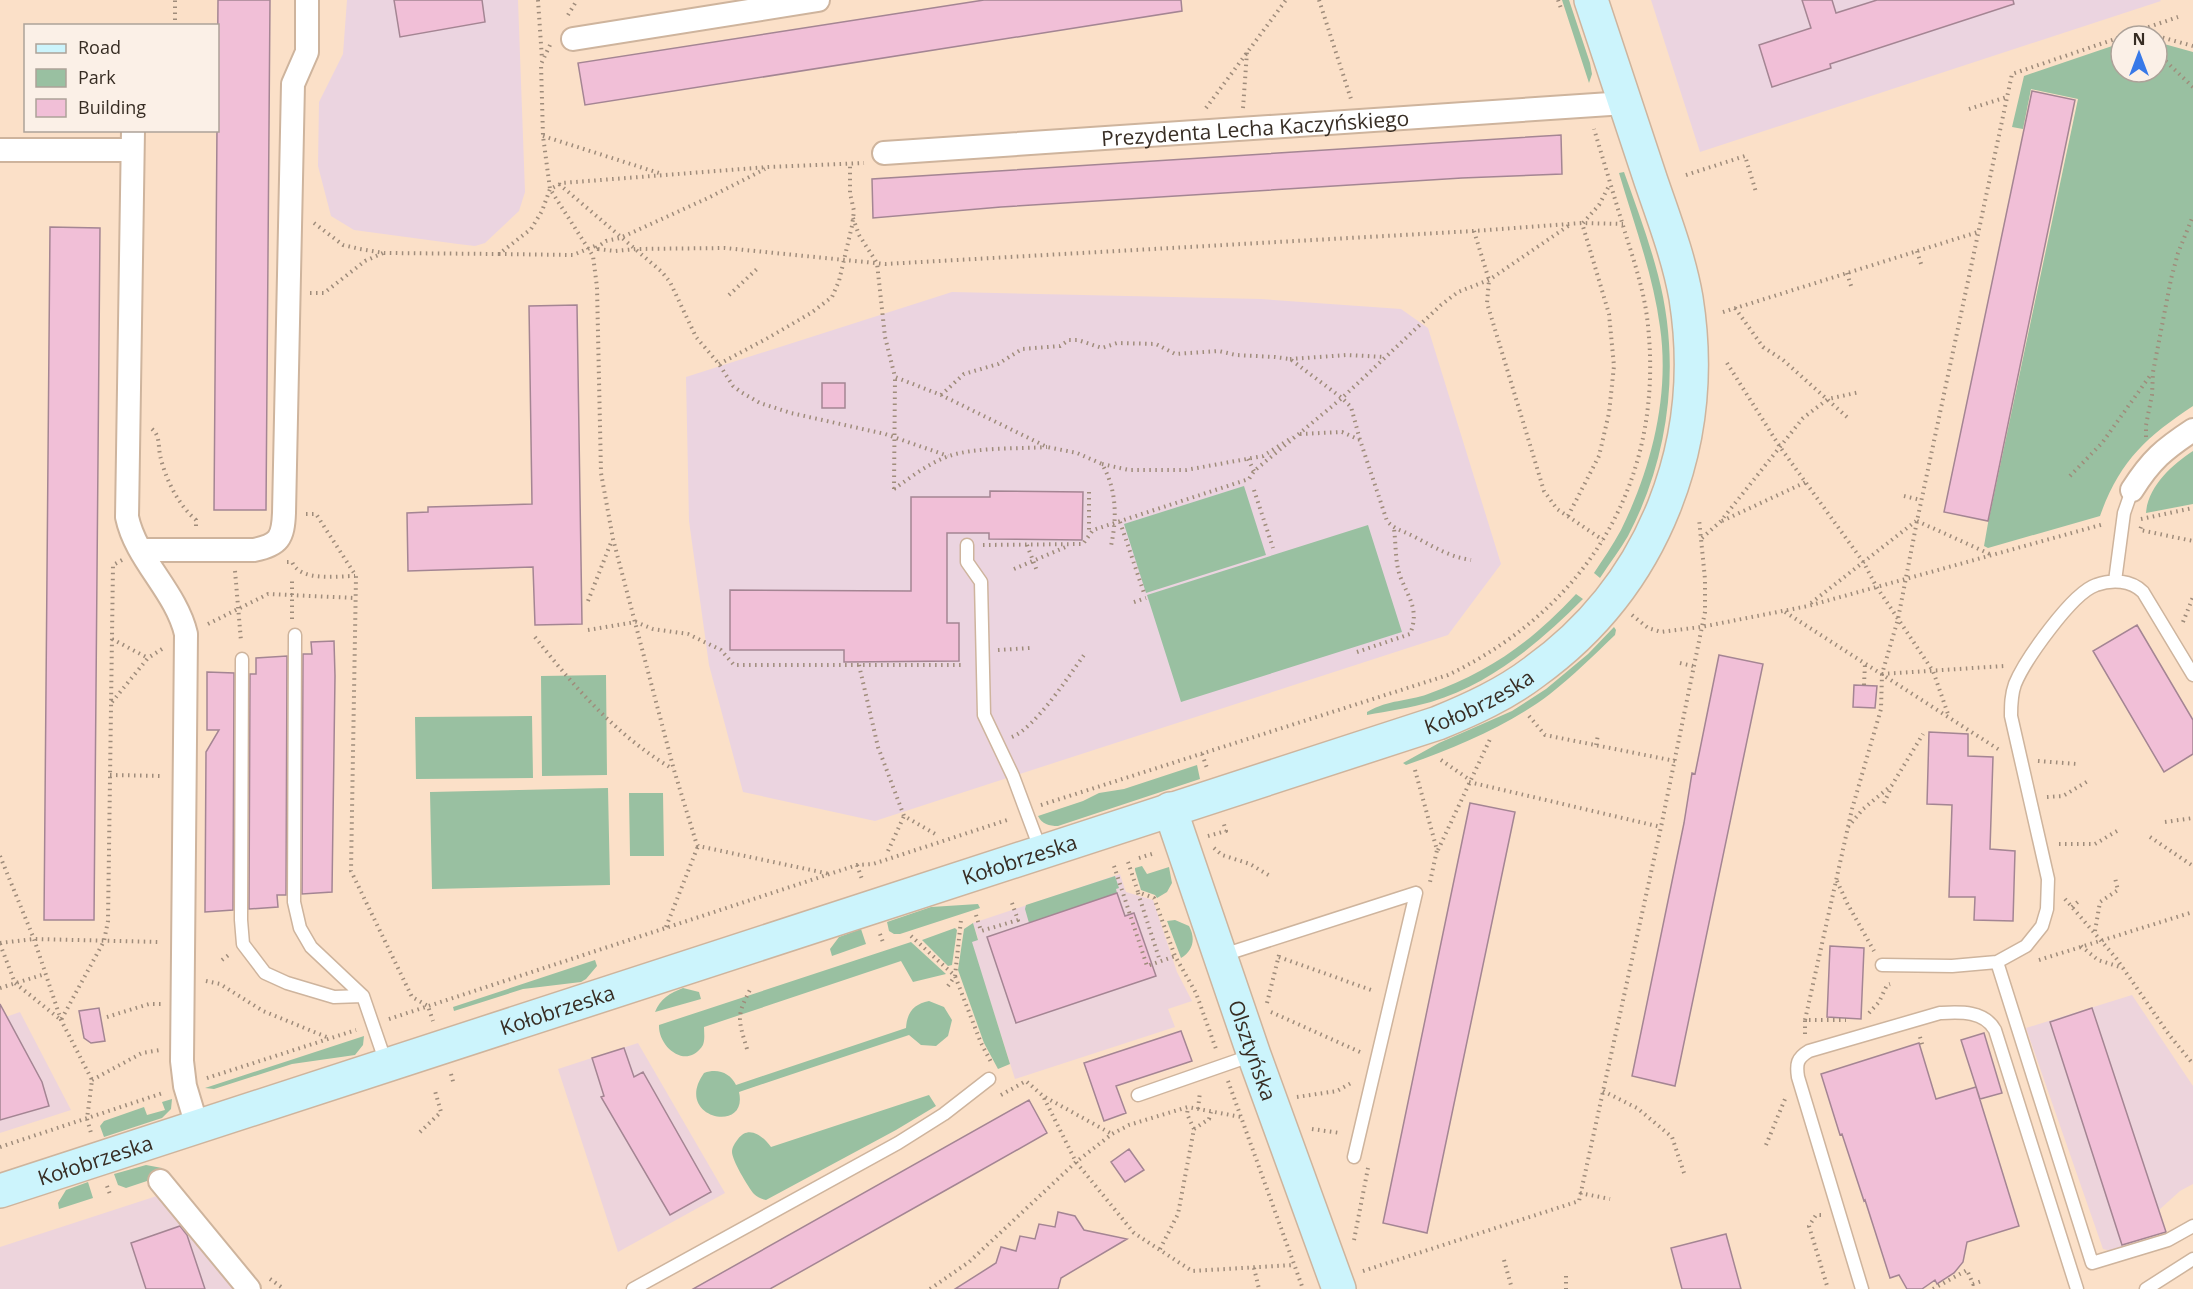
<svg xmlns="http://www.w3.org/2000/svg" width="2193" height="1289" font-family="'Open Sans',sans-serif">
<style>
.commercial{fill:#edd4dc}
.education{fill:#ebd4e0}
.green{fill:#99c0a1}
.building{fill:#f1bfd7;stroke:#a48593;stroke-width:1.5}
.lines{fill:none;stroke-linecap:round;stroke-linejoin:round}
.lane-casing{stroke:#ceb49d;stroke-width:15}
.street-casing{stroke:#ceb49d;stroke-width:26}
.secondary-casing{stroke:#ceb49d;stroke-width:36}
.path{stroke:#9f8c7b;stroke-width:4;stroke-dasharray:1.5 4.5;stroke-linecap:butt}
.lane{stroke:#fff;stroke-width:12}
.street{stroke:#fff;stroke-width:22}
.secondary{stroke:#ccf4fc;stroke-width:33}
.labels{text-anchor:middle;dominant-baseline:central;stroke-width:6;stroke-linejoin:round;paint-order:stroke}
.street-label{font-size:21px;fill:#372d24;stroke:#fbf0e7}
</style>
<rect width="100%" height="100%" fill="#fbe0c8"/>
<path class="commercial" d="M1120,874l6,18 27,8 24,72 15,29 -24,8 7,18 -160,52 -44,-138 7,-2 -5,-16z
M2132,995l61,91v98l-13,7 -21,19 7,22 -54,19 -9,-2 -77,-221z
M20,1012l51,98 -71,23v-114z
M638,1043l87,150 -107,59 -60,-183z
M169,1192l76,97h-245v-42z"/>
<path class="education" d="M347,0h171l7,192 -6,19 -34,32 -10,3 -17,-2 -104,-14 -23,-14 -13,-50 1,-64 24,-48z
M1651,0h509l1,1 -461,151z
M952,292l309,7 140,10 27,19 73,236 -53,71 -573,186 -132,-29 -34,-127 -20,-144 -3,-144z"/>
<path class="green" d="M1562,0h7l21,63 2,11 -3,9z
M2157,42l36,10v354c-47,31 -74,56 -93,110l-112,32 -4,-2 4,-23 90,-424 -47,-10 -8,40 -11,-2 12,-51 97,-33v29h36z
M1624,172c12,34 25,68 34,103 23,87 12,181 -30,261 -8,14 -19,28 -28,42l-6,-5c9,-14 19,-28 27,-43 30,-61 49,-134 39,-203 -7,-53 -26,-103 -41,-154z
M2193,451v53l-47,9c2,-27 26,-48 47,-62z
M1244,486l22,69 -120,38 -22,-69z
M1368,525l34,107 -221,70 -34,-107z
M1576,594l7,5c-44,44 -91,84 -152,103 -21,6 -43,9 -64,13v-3c23,-13 39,-10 61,-18 63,-23 102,-51 148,-100z
M1614,627l2,3 -1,5c-21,20 -42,41 -65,59 -42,32 -95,54 -144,71l-3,-2 36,-20 73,-32 34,-22 42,-35z
M606,675l1,100 -65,1 -1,-100z
M532,716l1,62 -117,1 -1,-62z
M1197,765l3,14 -142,47c-9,0 -16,-2 -20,-10l45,-15 16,-8 25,-4z
M608,788l2,97 -178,4 -2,-97z
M629,793h34l1,63h-34z
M1142,866l5,8 22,-7 3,16 -5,9 -10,6 -2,-3 -14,-5 -6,-20v-2z
M1115,876l4,12 -3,1 1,4 -88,30 -4,-14 1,-4z
M978,904l2,4 -80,26h-6l-5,-3 -2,-9 44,-15z
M1175,920l14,6c7,13 4,25 -8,32l-14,-37z
M973,923l5,17 -6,2 38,122 -12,5 -14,-26 -26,-73 6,-41z
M955,928l2,2 -5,35 -4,1 -26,-26z
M861,929l5,15 -34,12 -2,-7 9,-12z
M911,942l35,32 -33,8 -12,-21 -197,66c0,7 2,17 -4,22 -16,19 -42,-3 -41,-24z
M595,960l2,6 -11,13 -5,3 -58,7 -69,22 -1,-4z
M683,988l16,4 2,7 -46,13c5,-13 15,-19 28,-24z
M929,1001l15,6 8,13 -4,16 -12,10 -15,-1 -12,-10 -170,57c10,43 -67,26 -35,-19 14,-5 26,0 32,12l170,-57c1,-16 8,-24 23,-27z
M364,1036l-1,9 -8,10 -63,9 -78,25 -9,-1z
M929,1095l7,11 -40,24 -130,70c-5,-1 -9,-3 -12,-6 -6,-7 -22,-34 -22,-42 0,-5 3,-9 6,-13 11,-15 26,-2 33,8z
M172,1099l-1,10 -9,9 -58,19 -4,-11 4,-5 40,-14 3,8 18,-5 -3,-8z
M146,1165l16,3 3,7 -39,13 -8,-3 -4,-11z
M88,1182l5,16 -34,11 -1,-6 8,-13z"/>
<path class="building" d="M218,0h52l-4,510h-52z
M394,0h88l3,22 -85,15z
M984,0h197l1,11 -597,94 -7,-42z
M1802,0h30l4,13 41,-13h136l1,4 -184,60 1,4 -59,19 -13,-42 52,-17z
M2032,91l43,9 -87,421 -44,-9z
M1561,135l1,39 -100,4 -461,29 -128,11 -1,-39z
M50,227l50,1 -6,692h-50z
M577,305l5,319 -47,1 -2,-58 -125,4 -1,-58 21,-1v-5l104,-3 -3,-198z
M822,383h23v25h-23z
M990,491l93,1 -1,48 -93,-1v-6h-42v90h12v38l-115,1v-12h-114v-60l181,1v-94h79z
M2137,625l56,95v34l-29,18 -71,-121z
M334,641l1,35 -3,216 -30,2 1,-240h9l-1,-12z
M1719,655l44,9 -88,422 -43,-10 52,-253 8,-50 3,1z
M287,656l-1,239h-9l1,12 -29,2 1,-235h6v-16z
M207,672l27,1 -1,237 -28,2 1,-160 13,-22h-12z
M1854,685l23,1 -2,22 -22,-1z
M1929,732l39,2v22l25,1 -3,92 25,2 -2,70 -39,-1 1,-23h-26l3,-92 -25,-1z
M1470,803l45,9 -88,421 -44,-10z
M1117,893l8,23 9,-3 22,63 -140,47 -29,-86z
M1830,946l34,2 -3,71 -34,-2z
M0,1004l42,78 7,24 -49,14z
M99,1008l6,33 -14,2 -7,-5 -5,-27z
M2092,1008l74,224 -44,13 -72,-223z
M1181,1031l11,30 -76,25 10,27 -22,8 -20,-58z
M1984,1033l18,60 -22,6 -19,-59z
M1919,1043l17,56 40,-12 43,139 -52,16 -4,20 -9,11 -17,11 -2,-4 -13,9h-15l-8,-14 -9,3 -25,-78 -1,1 -22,-67 -2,1 -19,-61z
M624,1048l10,29 9,-5 68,120 -41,23 -69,-118 3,-1 -12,-38z
M1029,1100l18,33 -92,52 -185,104h-77z
M1129,1149l15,21 -19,12 -14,-20z
M1058,1212l17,4 9,14 43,9 -66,39 -3,11h-103l41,-26 5,-16 15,4 4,-15 15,3 4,-15 16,3z
M180,1226l7,9 18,54h-59l-15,-46z
M1726,1234l15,55h-59l-11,-41z"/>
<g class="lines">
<g class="lane-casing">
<path id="lane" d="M967,545v17l14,20 3,133 29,61 28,75
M2115,581l9,-68 8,-23
M295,635l-1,267 6,26 11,19 52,49 23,67
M242,659l-1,261 2,24 22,29 22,10 47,14 29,-1
M1220,956l196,-63
M1997,962l95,301 76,-23 25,-14
M1882,965l70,1 45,-4 29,-16 16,-20 5,-17 1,-30 -37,-163c0,-11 0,-21 4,-32 10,-24 57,-91 81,-99 16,-6 35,-5 47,7l50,83
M1138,1095l115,-40
M1354,1157l62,-264
M633,1289l265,-146 46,-29 45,-35
M1862,1289l-64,-212c-2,-13 -1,-19 11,-26l131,-38c19,-1 44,-3 55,17l82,259
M2146,1289l47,-30"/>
</g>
<g class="street-casing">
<g id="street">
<path d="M573,39l245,-39"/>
<path d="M133,130l-6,387c9,43 49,74 59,117l-4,427 3,25 12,40"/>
<path d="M0,150h132"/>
<path id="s1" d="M884,153l741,-50"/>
<path d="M2132,490c19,-30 32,-41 61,-60"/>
<path d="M141,550h113c25,-5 29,-12 30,-37l9,-429 14,-32v-52"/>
<path d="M160,1181l89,108"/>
</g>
</g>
<g class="secondary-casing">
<g id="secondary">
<path id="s2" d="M1170,809l84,246 85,234"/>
<path id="s3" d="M0,1191l1438,-468c34,-14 67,-29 96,-51 121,-87 175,-229 152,-374 -7,-40 -22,-79 -35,-117 -20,-61 -40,-121 -60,-181"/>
</g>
</g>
<path class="path" d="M538,0l4,59
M1319,0l32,99
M1558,0l4,11
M568,15l9,-15
M175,26v-26
M2137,31l41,-14
M2123,36l14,-5 19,5
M2157,36l36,10
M550,45l-9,19 2,72 7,53 43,67 4,31 4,186 12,66 61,231 22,72 2,4 132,28
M2157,53l36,34
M1206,108l80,-108
M1243,108l4,-56
M1969,109l38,-12
M543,136l119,38
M1686,175l59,-19 11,36
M559,184l103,88 8,10 26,55 23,27 14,22 8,6 19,11 31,10 94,21 63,22
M853,218l6,17 18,28 8,74 10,40 46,18 106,52 30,6 25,11c15,26 15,54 9,82
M314,223l29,22 17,4 24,4 115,1 32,-25 11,-18 8,-22 12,-6 206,-16 96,-4
M1583,223l16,-18 11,-21
M1474,231l15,49 -2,23 57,188 13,18 46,31
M596,248l10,-7 14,-3 88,-40 57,-29
M1917,251l5,16
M499,254l74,1 22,-9 3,3 17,2 21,-2 89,-1 160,16 589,-33 108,-8 41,1
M1847,273l5,16
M310,293h14l41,-32 18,-8
M729,295l29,-27
M1735,308l28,39 20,13 64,57
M1723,312l255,-80
M1290,359l57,-4 38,2
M1727,363l53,84 84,116 12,23 57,85 16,46
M719,364l47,-25 45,-26 21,-16 7,-16 13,-55 2,-15 -4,-18v-30
M941,395l23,-21 34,-10 24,-15 38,-3 9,-6h9l24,8 15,-5 39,1 19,10 44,-3 17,4 39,2 15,2 52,39 9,9 9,33
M152,429c8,7 6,15 8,26 5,23 18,50 36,65v8
M1300,434l42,-2 18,8 27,81c8,9 17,10 28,16 19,10 35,20 56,23
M2146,437v-12l6,-30 1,-23 18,-93 7,-26 15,-37
M1248,459l6,12
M1102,464l27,6h57l77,-14 30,-19
M2070,476l32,-33 50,-70
M894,489c17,-12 35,-26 55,-33 27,-9 69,-7 98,-9
M894,489l1,-112
M1254,490l19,58
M1089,492v41
M1904,496l17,4
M306,514h10l40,62 -5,295 61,126 16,9 5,15
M1568,516l31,-60 10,-43 5,-47 -5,-52 -27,-91
M2141,519l52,-11
M1722,521l84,-39
M1917,521l75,34
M1120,522l24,71
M2141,527l-1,3 53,11
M1702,538l18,-16 83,-104 25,-19 32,-7
M983,545l100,-1 10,-14 156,-51 5,-8 88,-73 99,-93 17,-13 31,-12 82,-56
M1027,545l10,26
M287,562h5c9,20 44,14 63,14
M1014,569l54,-23
M235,571l6,70
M588,601l24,-61
M1134,602l12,-4
M1811,603l105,-82
M1785,612l216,139
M1632,615l16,13 13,4 40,-5 107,-21 296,-82
M292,619v-38
M2183,622l10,-25
M208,624l60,-30 87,4
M588,630l48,-8 17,7 35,5 33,16 13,15h231
M535,637c39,50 83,100 138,132
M112,639l36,19
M998,650l32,-2
M1357,652l53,-18c10,-24 -2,-37 -10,-58 -5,-14 -4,-33 -6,-47
M1680,663l13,3
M859,665l19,82 26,69 33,19
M1882,674l122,-8
M1864,685l1,-21
M112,702l36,-44 14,-9
M1529,716l16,19 130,26
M1012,737c24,-10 56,-60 72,-82
M1596,745l2,-10
M1202,754l5,14
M1441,760l29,20
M2038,761l39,3
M1415,770l22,80 -7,32
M110,775l53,1
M1469,782l192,45
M2047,797l16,-1 25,-15
M1884,803l7,-15
M1041,805l407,-130c143,-69 219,-199 199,-358 -4,-30 -14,-59 -23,-88 -10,-33 -20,-67 -30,-100
M2165,822l28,-4
M1848,827l15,-18 29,-24 31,-51
M1208,836l18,-5 -3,-10
M2150,837l43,29
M2059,844h36l22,-13
M1214,848l8,7 28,9 20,12
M1438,850l53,-113
M888,851l16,-35
M0,856l34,83 27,81 31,60 -5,39 4,14
M1139,858l16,-5
M1128,862l10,30 16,6 21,58 21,37 20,56
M857,865l6,17
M1114,866l33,100 28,-10
M1837,881l10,22 27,48
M1138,893l22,68
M2065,899l51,59 54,78 23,28
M2072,907l8,-7
M976,915l5,16 37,-11 -6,-17
M666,927l32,-81
M2095,931l5,-29 18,-12 -3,-12
M880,934l4,11
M911,936l44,40 26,67 10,19
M0,943l34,-4 127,3
M0,944l15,39 46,37 43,-79 4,-20 5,-356 9,-5
M2081,946l17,14 25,8
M1279,957l95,34
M222,960l8,-6
M2039,960l154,-48
M206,981l14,3 43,27 66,27
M948,986l7,-10 6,-56
M0,988l45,-14
M1267,1003l12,-48
M1271,1012l89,40
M1869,1013l10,-11 8,-17 3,-1
M107,1017l42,-13h12
M389,1019l468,-154 16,-1 137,-45
M1805,1020l47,-211 29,-100 1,-35 16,-55 19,-98 95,-447 109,-37
M1805,1034v-14h41
M1920,1037l3,10
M747,1049c-9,-30 -11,-33 4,-61
M451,1074l3,11
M207,1078l149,-48
M92,1080l50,-27 18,-3
M1228,1081l75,208
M1603,1091l34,17 35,29 12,36
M1001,1095l25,-14 17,15 69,38
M1297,1097l40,-6 16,-9
M1044,1098l32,64 58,71 58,38 101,-6
M1198,1109l2,-17
M1194,1129l15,-10 2,-7
M1312,1129l28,4
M420,1132l21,-20 -6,-21
M1766,1145l19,-46
M0,1147l163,-54
M107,1186l4,11
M1580,1193l30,6
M1821,1215h-5l-7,11 19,63
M1354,1240l14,-72
M1160,1249l18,-35 16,-85 -7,-15 1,-7
M1504,1260l8,29
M1254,1268l5,21
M1363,1271l216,-70 82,-374 44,-215v-33l-6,-60
M1566,1276v13
M270,1279l14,10
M930,1289l39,-27 107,-100 36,-28 17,-9 59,-18 53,10
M1933,1289l34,-19 6,14 9,-3"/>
<use href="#lane" class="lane"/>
<use href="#street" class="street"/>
<use href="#secondary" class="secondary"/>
</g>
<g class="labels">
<g class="street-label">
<text stroke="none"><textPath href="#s1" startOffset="372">Prezydenta Lecha Kaczyńskiego</textPath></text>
<text stroke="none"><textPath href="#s3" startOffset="1558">Kołobrzeska</textPath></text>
<text stroke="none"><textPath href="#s3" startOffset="1072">Kołobrzeska</textPath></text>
<text stroke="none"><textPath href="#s3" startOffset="586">Kołobrzeska</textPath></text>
<text stroke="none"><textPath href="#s2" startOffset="255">Olsztyńska</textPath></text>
<text stroke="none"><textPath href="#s3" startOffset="100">Kołobrzeska</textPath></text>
</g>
</g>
<rect x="24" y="24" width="195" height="108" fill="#fbf0e7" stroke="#ada299" stroke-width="1.5"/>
<rect x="36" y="44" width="30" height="9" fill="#ccf4fc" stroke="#ada299" stroke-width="1.5"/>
<text x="78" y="54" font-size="18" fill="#372d24">Road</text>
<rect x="36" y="69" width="30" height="18" fill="#99c0a1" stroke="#ada299" stroke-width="1.5"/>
<text x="78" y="84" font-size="18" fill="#372d24">Park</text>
<rect x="36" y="99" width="30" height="18" fill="#f1bfd7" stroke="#ada299" stroke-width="1.5"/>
<text x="78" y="114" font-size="18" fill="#372d24">Building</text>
<g transform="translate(2139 54)"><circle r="28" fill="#fbf0e7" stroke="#ada299" stroke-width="1.5"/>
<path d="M0-4.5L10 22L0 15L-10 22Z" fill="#3879e8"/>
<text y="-9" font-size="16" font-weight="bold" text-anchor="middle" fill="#372d24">N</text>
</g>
</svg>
